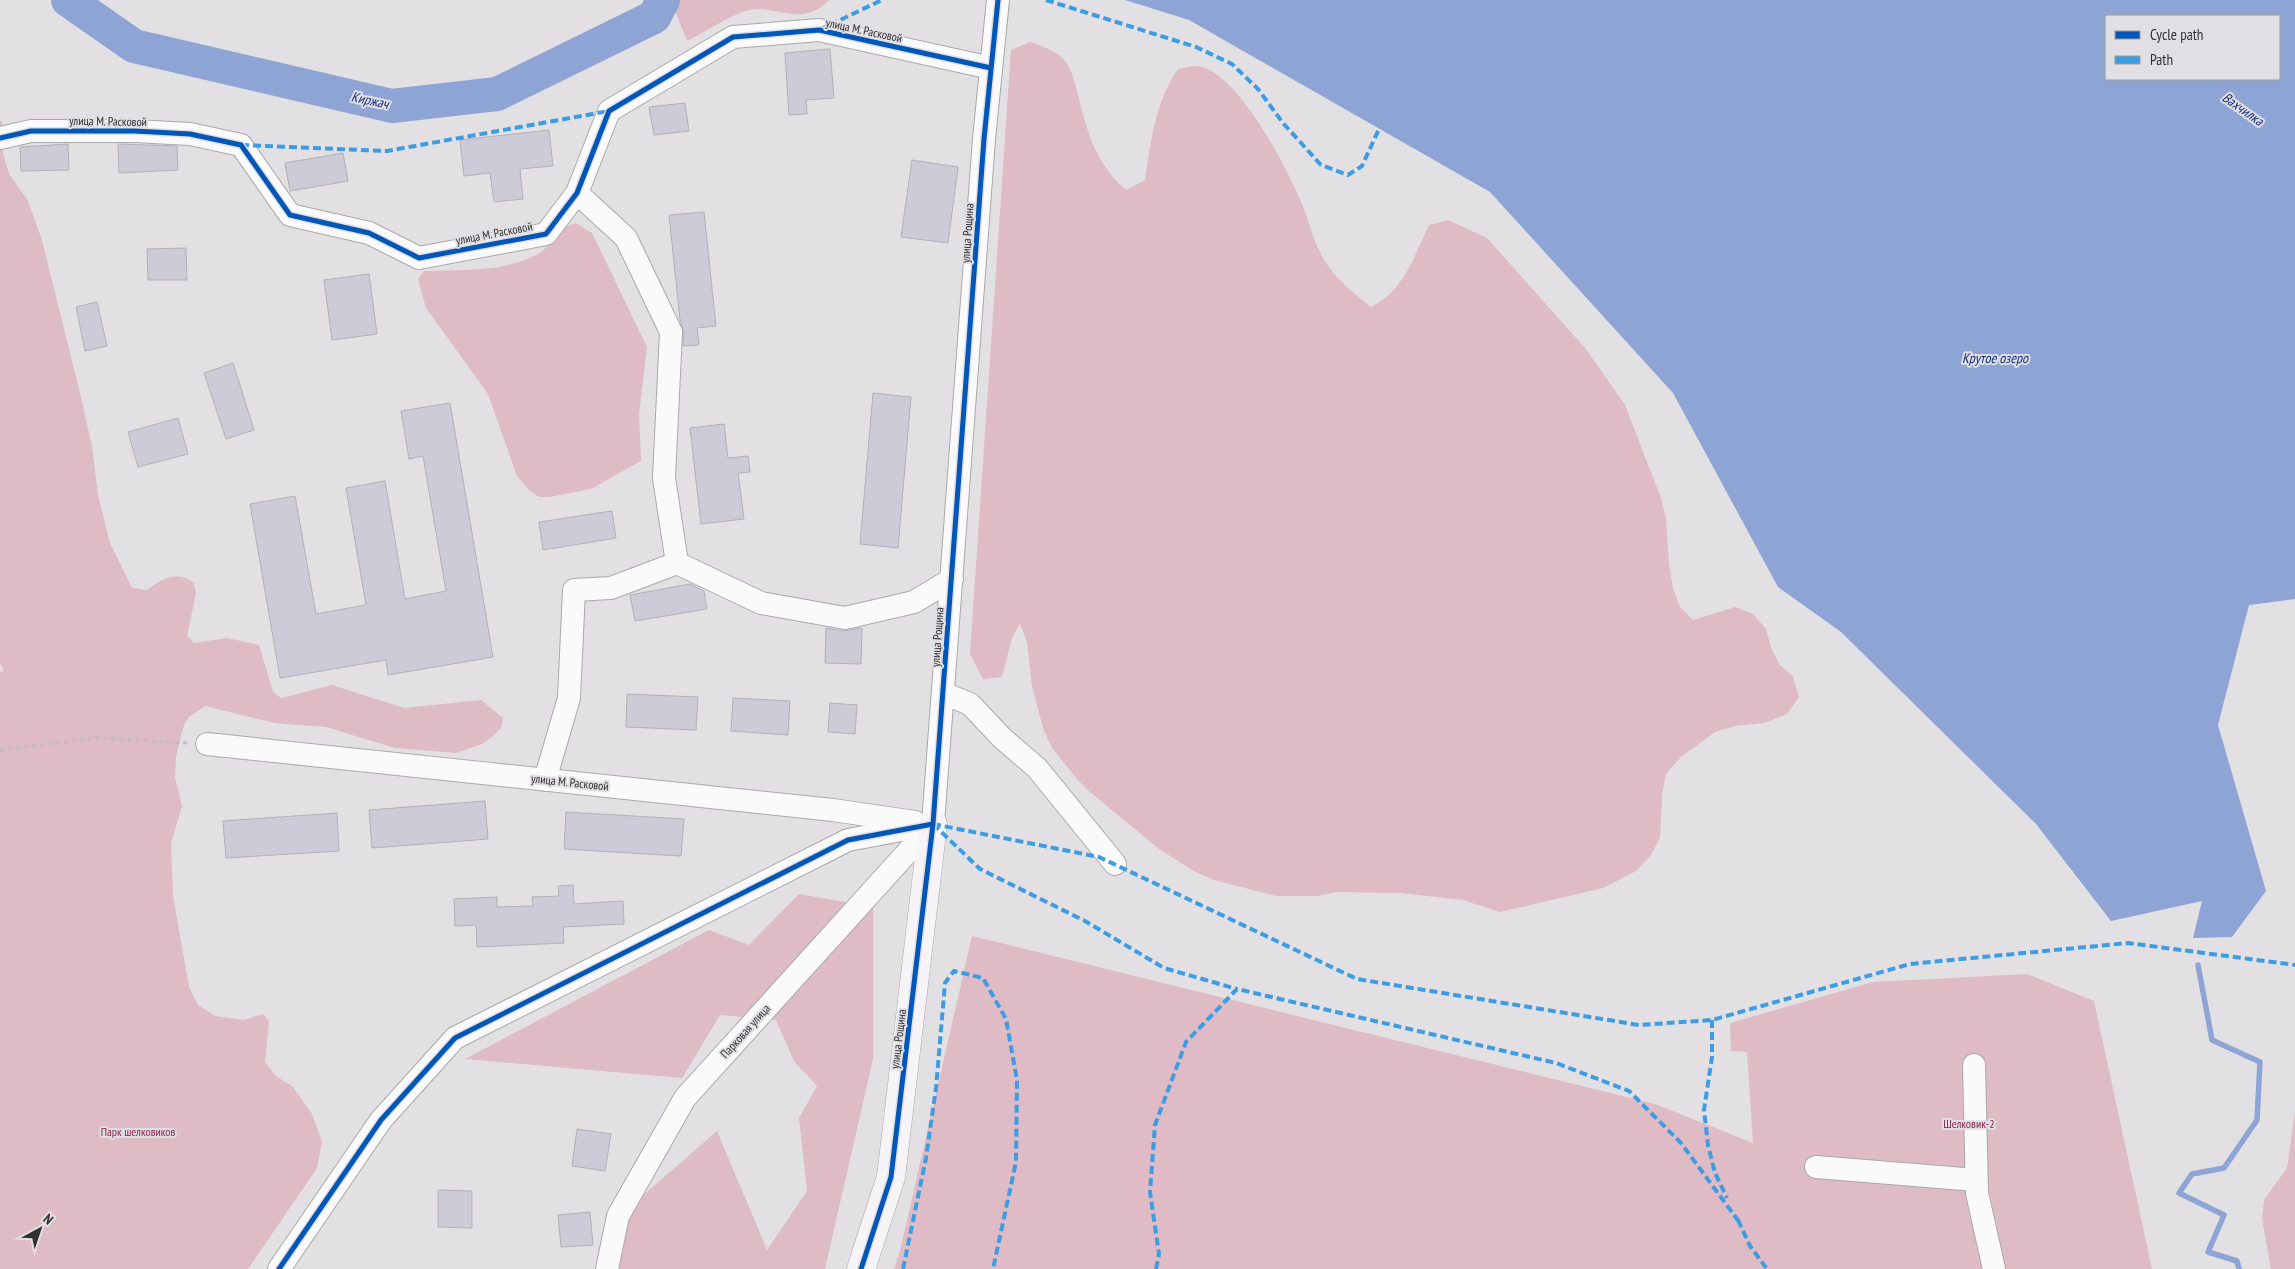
<svg xmlns="http://www.w3.org/2000/svg" width="2295" height="1269" font-family="'PT Sans Narrow',sans-serif">
<style>
.green{fill:#debbc5}
.water{fill:#8ea4d4;fill-rule:evenodd}
.lines{fill:none;stroke-linecap:round;stroke-linejoin:round}
.stream{stroke:#8ea4d4;stroke-width:5.5}
.river{stroke:#8ea4d4;stroke-width:34}
.building{fill:#cdcbd7;stroke:#b2b1b3}
.street-casing{stroke:#aaa8aa;stroke-width:24}
.secondary-casing{stroke:#aaa8aa;stroke-width:29}
.path{stroke:#c1bfc1;stroke-width:3;stroke-dasharray:4 4;stroke-linecap:butt}
.street{stroke:#fbfafb;stroke-width:22}
.secondary{stroke:#f7f4f7;stroke-width:28}
.quiet{stroke:#3e9de2;stroke-width:4;stroke-dasharray:8 4;stroke-linecap:butt}
.cycleway-casing{stroke:#e2dfe4;stroke-width:8}
.cycleway{stroke:#0057b8;stroke-width:5}
.labels{text-anchor:middle;dominant-baseline:central;stroke-width:4;stroke-linejoin:round;paint-order:stroke}
.street-label{font-size:12px;fill:#323032;stroke:#e2dfe4}
.park-label{font-size:12px;fill:#8a264a;stroke:#e2dfe4}
.water-label{font-size:14px;font-style:italic;fill:#11307e;stroke:#e2dfe4}
</style>
<rect width="100%" height="100%" fill="#e2e0e3"/>
<path class="green" d="M675,0h154c-29,30 -54,2 -84,11 -18,6 -40,21 -58,30l-15,-38z
M1030,42c13,4 27,9 36,20 7,10 10,26 13,37 9,36 18,66 47,91l19,-10c6,-39 10,-78 33,-111 6,-1 13,-3 19,-3 38,2 91,103 104,136 8,18 12,39 22,56 12,21 30,34 48,49 33,-16 43,-51 58,-82l19,-5 39,18 99,111 39,56 36,93 5,20 3,46 4,25 7,18 13,13 42,-13 18,7 13,15 5,19 9,17 13,12 6,20 -12,17 -23,9 -29,3 -20,6 -34,25 -15,17 -4,20 -2,44 -9,17 -15,16 -33,17 -103,24 -37,-12 -63,-7 -63,-1 -20,4h-41l-62,-16 -20,-9 -35,-22 -68,-56 -14,-14 -25,-31 -9,-20 -11,-42 -5,-44 -7,-18c-12,16 -12,35 -18,53l-19,2 -13,-25 41,-604z
M0,120l2,2 1,31 6,21 18,25 15,41 38,153 12,53 6,49 12,48 22,45 15,2c15,-11 30,-20 47,-7l2,10 -9,43 7,7 33,-5 32,7 14,47 8,6 51,-13 72,23 77,-8 22,18 -2,10 -9,9 -10,7 -26,9 -61,-5 -69,-21 -52,-4 -69,-17 -16,11 -5,8 -8,31 -1,21 7,29 -11,37 2,53 16,91 9,18 17,11 29,4 19,-6 6,7 -4,41 11,14 17,11 19,27 10,28 -5,26 -69,101h-248v-597l4,-1 -4,-8z
M576,223l16,10 55,114 -8,67 2,47 -50,28 -41,8h-11l-9,-6 -13,-15 -29,-82 -62,-86 -8,-29 6,-8c37,-2 80,2 114,-17 15,-9 19,-27 38,-31z
M799,894l74,13v152l-48,210h-206l13,-64 85,-74 50,119 40,-59 -8,-73 18,-32 -23,-25 -18,-41 -56,-5 -38,63 -217,-19 244,-129 40,15z
M972,936l683,168 98,39 -6,-91 -16,-1 -1,-28 143,-41 154,-8 67,27 58,268h-1258l6,-18z
M2295,1112v157h-24l-9,-50 2,-19 23,-32z"/>
<path class="water" d="M1125,0h1170v599l-46,6 -31,120 48,166 -34,46 -39,1 9,-37 -91,20 -75,-97 -195,-192 -63,-45 -105,-194 -183,-201 -301,-172zM2106,16h173v63h-173z"/>
<g class="lines">
<path class="stream" d="M2198,965l14,75 48,22 -3,58 -33,48 -32,6 -13,19 45,22 -16,37 29,9 2,8"/>
<path class="river" d="M68,0l66,46 258,60 105,-12 157,-77 9,-17"/>
</g>
<path class="building" d="M830,49l4,49 -28,2 1,14 -18,1 -4,-62z
M685,103l4,28 -35,4 -5,-28z
M549,130l4,36 -33,3 3,30 -29,3 -4,-29 -26,3 -4,-36z
M68,144l1,26 -48,1 -1,-24z
M118,144l59,2 1,24 -59,3z
M343,153l5,28 -58,10 -5,-28z
M912,160l46,7 -10,76 -47,-6z
M704,212l12,114 -19,2 2,17 -16,1 1,-14 -4,-12 -11,-105z
M186,248l1,32h-39l-1,-31z
M369,274l8,60 -45,6 -8,-60z
M97,302l10,44 -22,5 -9,-44z
M233,363l21,67 -28,9 -22,-66z
M873,393l38,4 -13,151 -38,-4z
M450,403l43,254 -105,18 -2,-15 -106,18 -30,-174 45,-8 21,118 50,-9 -20,-117 39,-7 20,118 41,-8 -23,-135 -14,3 -8,-48z
M178,418l10,36 -50,13 -10,-35z
M724,424l4,34 20,-2 2,16 -12,1 6,46 -43,5 -11,-96z
M612,511l4,27 -73,12 -4,-28z
M690,584l14,7 3,18 -72,12 -5,-26z
M826,628l17,3 19,-3 -1,36 -36,-1z
M627,694l71,3 -2,33 -70,-3z
M733,698l57,3 -2,34 -57,-4z
M830,703l27,2 -2,29 -27,-2z
M485,801l3,38 -116,9 -3,-38z
M566,812l118,7 -3,37 -117,-7z
M337,813l2,38 -113,7 -3,-37z
M573,885l1,19 49,-3 1,23 -61,3 1,16 -87,4 -1,-22 -21,1 -1,-27 43,-2v10l36,-1 -1,-9 27,-1 -1,-10z
M577,1129l34,5 -6,37 -33,-5z
M438,1190l34,1v37l-34,-1z
M590,1212l3,33 -32,2 -3,-32z"/>
<g class="lines">
<g class="street-casing">
<path id="street" d="M0,138l31,-7h104l55,3 51,11 49,70 79,18 50,25 127,-24 31,-41 32,-82 124,-74 86,-7 172,38
M577,193l49,45 45,94 -7,146 13,85
M943,693l27,11 32,34 35,30 78,96
M207,744l626,66 82,12
M545,780l24,-82 5,-108 37,-2 66,-25 84,40 84,15 69,-16 38,-23
M933,824l51,-685 14,-139
M1974,1065l3,128 17,76
M1816,1167l160,13
M279,1269l102,-149 74,-82 393,-198 85,-16
M607,1269l11,-53 67,-118 248,-274"/>
</g>
<g class="secondary-casing">
<path id="secondary" d="M861,1269l30,-92 42,-353"/>
</g>
<path class="path" d="M0,750l96,-12 93,5"/>
<use href="#street" class="street"/>
<use href="#secondary" class="secondary"/>
<path class="quiet" d="M1046,0l150,47 36,17 26,25 25,34 38,42 27,10 14,-9 17,-37
M819,30l63,-30
M241,145l146,6 222,-40
M933,824l166,33 258,122 282,46 73,-5 198,-56 218,-21 167,22
M933,824l47,45 105,52 79,47 73,21
M1712,1020v37l-8,53 4,35 7,28 12,25
M1738,1220l12,26 17,23
M903,1269l23,-111 10,-70 9,-105 9,-12 29,7 23,41 11,61 -1,82 -23,107
M1156,1269l3,-15 -9,-62 5,-67 31,-83 51,-53 319,74 73,28 52,52 59,80"/>
<g class="cycleway-casing">
<path id="cycleway" d="M0,138l31,-7h104l55,3 51,11 49,70 79,18 50,25 127,-24 31,-41 32,-82 124,-74 86,-7 172,38
M279,1269l102,-149 74,-82 393,-198 85,-16
M861,1269l30,-92 42,-353 51,-685 14,-139"/>
</g>
<use href="#cycleway" class="cycleway"/>
</g>
<g class="labels">
<g class="street-label">
<text transform="translate(864 30) rotate(12)">улица М. Расковой</text>
<text transform="translate(108 121) rotate(1)">улица М. Расковой</text>
<text transform="translate(494 233) rotate(-11)">улица М. Расковой</text>
<text transform="translate(967 233) rotate(-86)">улица Рощина</text>
<text transform="translate(937 637) rotate(-86)">улица Рощина</text>
<text transform="translate(570 782) rotate(6)">улица М. Расковой</text>
<text transform="translate(745 1031) rotate(-48)">Парковая улица</text>
<text transform="translate(898 1039) rotate(-83)">улица Рощина</text>
</g>
<g class="park-label">
<text x="1969" y="1123">Шелковик-2</text>
<text x="138" y="1131">Парк шелковиков</text>
</g>
<g class="water-label">
<text transform="translate(370 100) rotate(12)">Киржач</text>
<text transform="translate(2243 109) rotate(35)">Вахчилка</text>
<text x="1995" y="358">Крутое озеро</text>
</g>
</g>
<rect x="2105" y="15" width="175" height="65" fill="#e2dfe4" stroke="#9c999d"/>
<rect x="2115" y="31" width="25" height="8" fill="#0057b8" stroke="#9c999d"/>
<text x="2150" y="40" font-size="15" fill="#323032">Cycle path</text>
<rect x="2115" y="56" width="25" height="8" fill="#3e9de2" stroke="#9c999d"/>
<text x="2150" y="65" font-size="15" fill="#323032">Path</text>
<g transform="translate(40 1229) rotate(40)" stroke="#e2dfe4" stroke-width="4" paint-order="stroke">
<path d="M0-4L9 19L0 12L-9 19Z" fill="#323032"/>
<text y="-8" font-size="14" font-weight="bold" text-anchor="middle" fill="#323032">N</text>
</g>
</svg>
